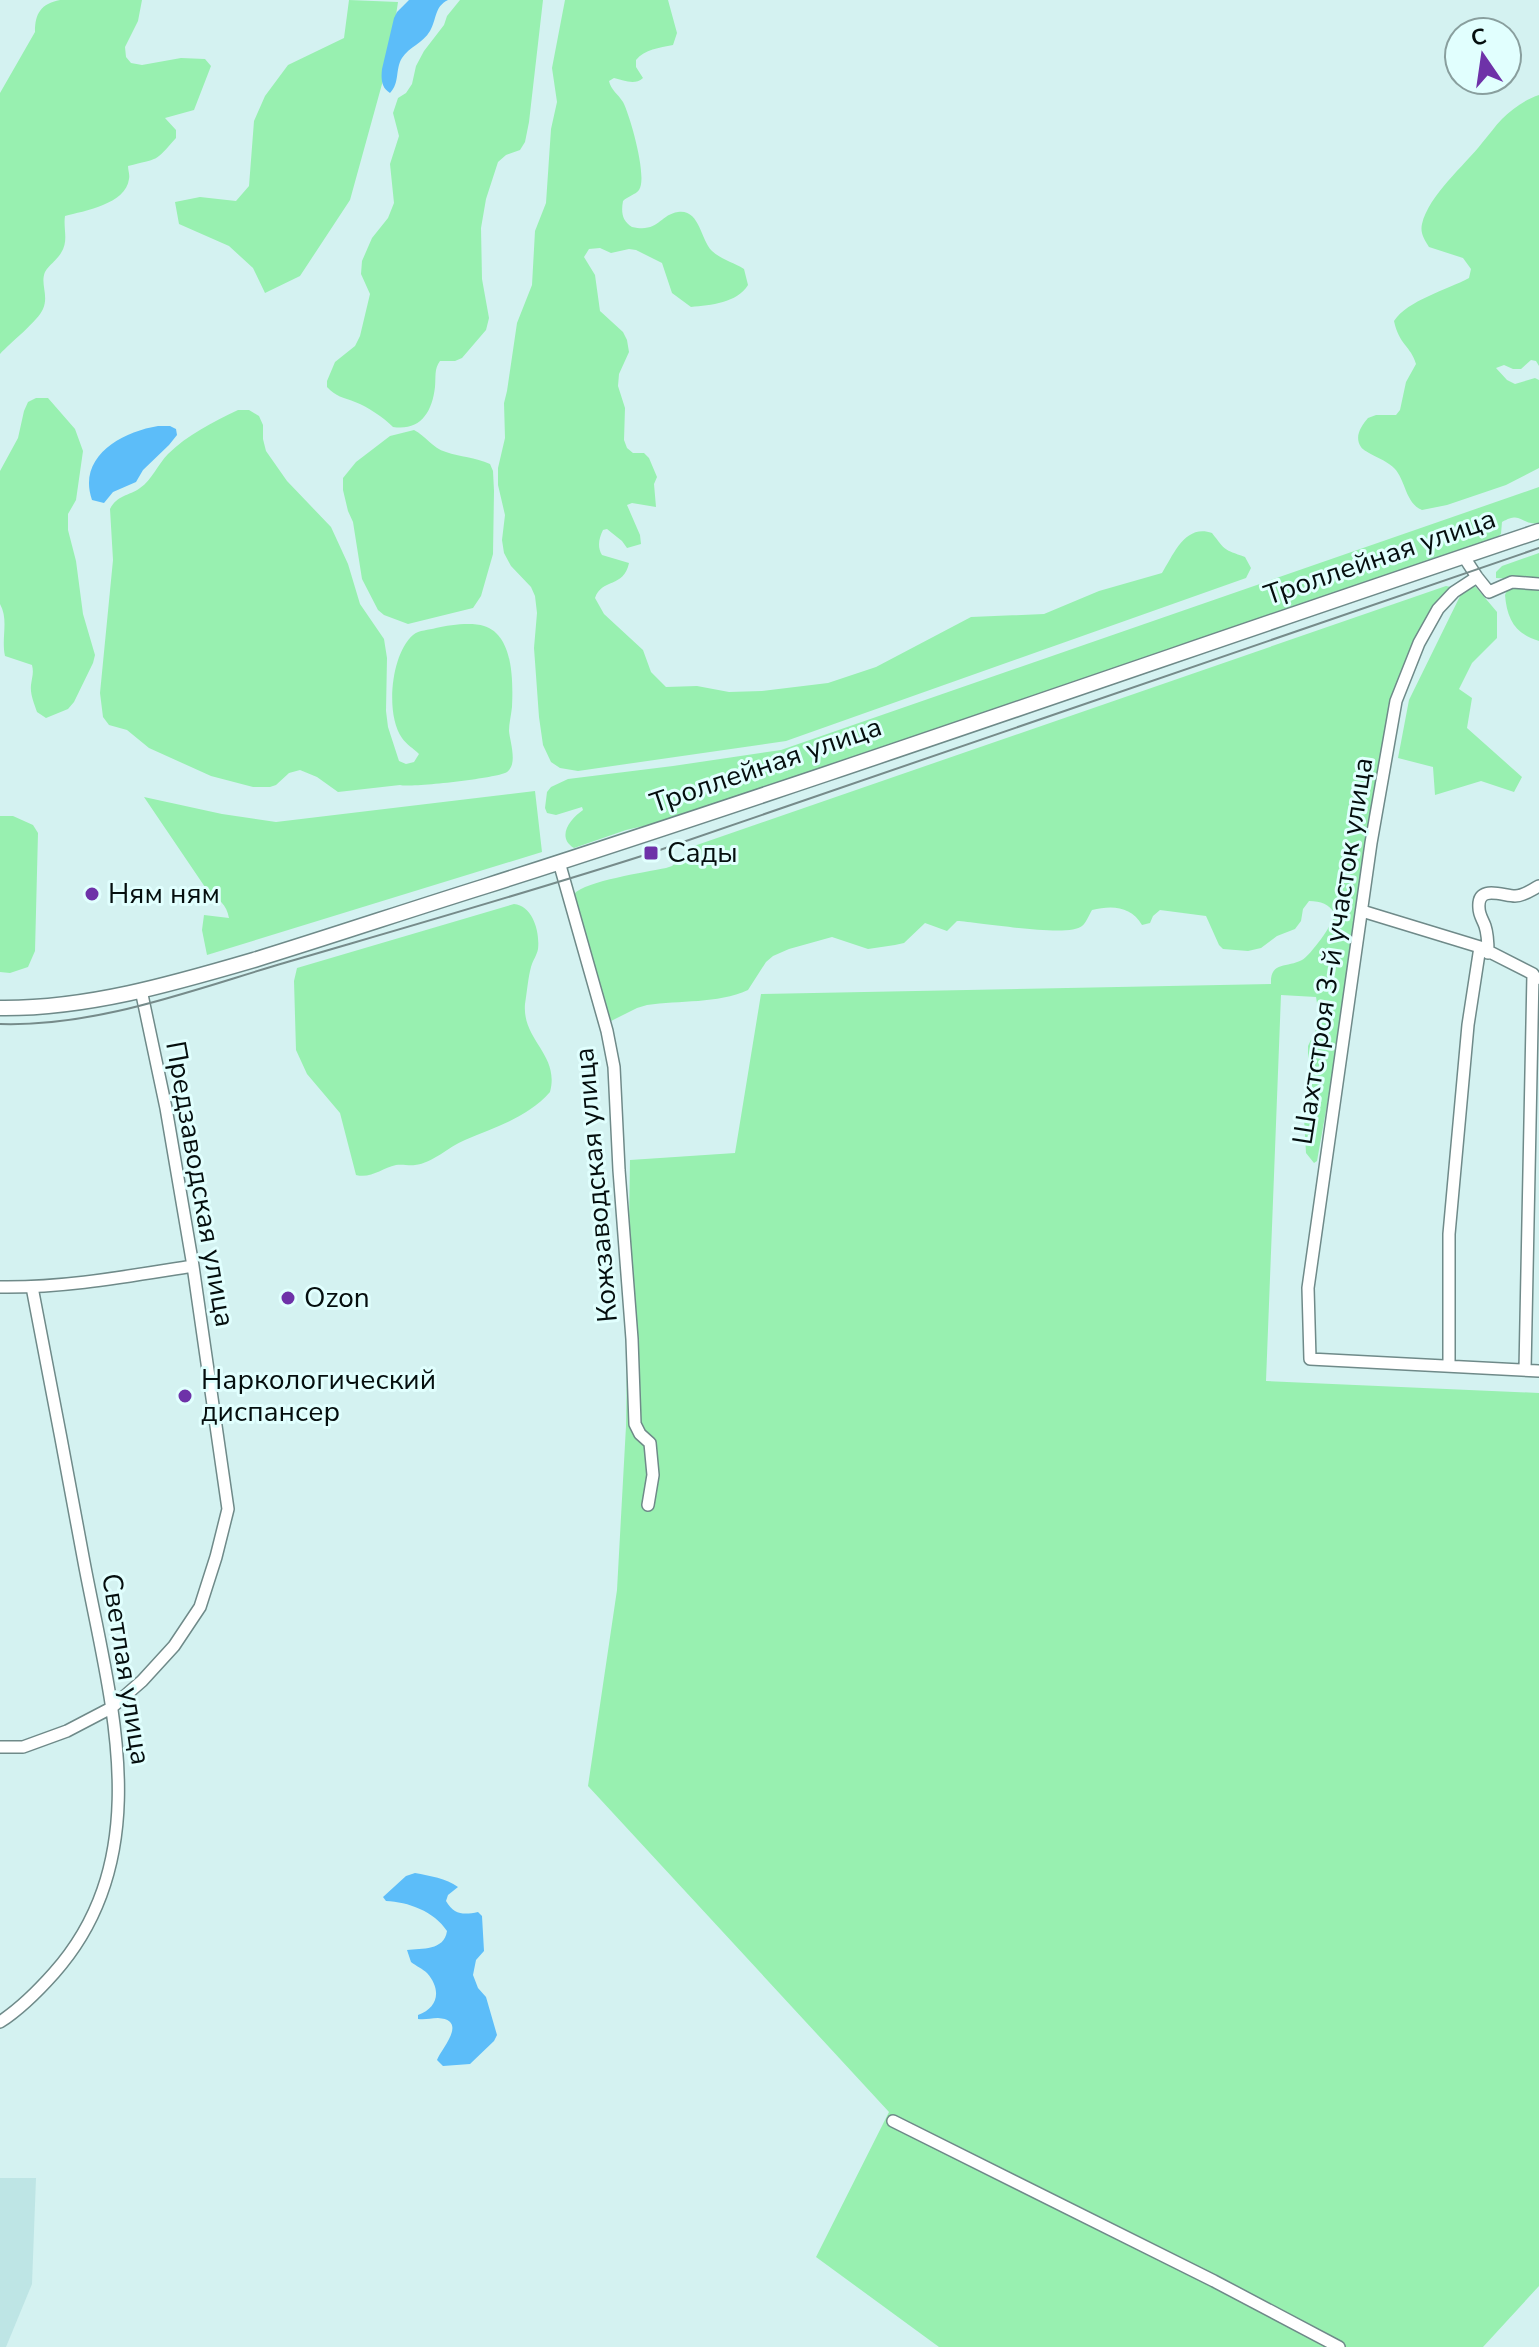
<svg xmlns="http://www.w3.org/2000/svg" width="1539" height="2347" font-family="'Nunito Sans',sans-serif">
<style>
.built{fill:#bee5e5}
.green{fill:#98f0b0}
.water{fill:#5cbdf9}
.lines{fill:none;stroke-linecap:round;stroke-linejoin:round}
.minor-casing{stroke:#6f8a89;stroke-width:14}
.tertiary-casing{stroke:#6f8a89;stroke-width:17}
.minor{stroke:#fff;stroke-width:11}
.tertiary{stroke:#fff;stroke-width:14}
.tram{stroke:#768b8a;stroke-width:2}
.poi-dot{fill:#6e32a8;stroke:#e1fffe;stroke-width:3}
.labels{text-anchor:middle;dominant-baseline:central;stroke-width:6;stroke-linejoin:round;paint-order:stroke}
.street-label{font-size:28px;fill:#050e0e;stroke:#e1fffe}
.poi-label{font-size:28px;fill:#050e0e;stroke:#e1fffe;text-anchor:start}
</style>
<rect width="100%" height="100%" fill="#d4f2f1"/>
<path class="built" d="M0,2178h36l-4,106 -26,63h-6z"/>
<path class="green" d="M60,0h82l-4,21 -13,26 1,10 5,6 11,2 39,-7 24,1 6,7 -17,44 -29,8 11,12v8c-22,25 -17,20 -48,28 0,4 2,9 1,13 -3,25 -45,32 -64,37 -2,13 4,25 -4,37 -4,7 -12,12 -16,19 -5,12 4,23 -2,37 -5,12 -33,34 -43,45v-261l35,-61c0,-19 6,-28 25,-32z
M349,0l49,2 -8,53 -40,145 -50,76 -35,17 -12,-25 -24,-22 -50,-22 -4,-22 25,-5 36,4 13,-15 5,-65 11,-25 23,-31 56,-27z
M460,0h83l-14,122 -4,20 -5,8 -14,5 -8,7 -12,37 -5,29 1,51 7,39 -3,12 -24,28 -7,3h-15c-6,8 -4,16 -5,26 -3,26 -15,44 -42,40 -10,-10 -25,-20 -38,-25 -12,-5 -19,-5 -28,-15v-6l8,-19 20,-16 5,-10 10,-42 -9,-20 1,-13 10,-23 16,-20 6,-15 -4,-39 9,-28 -6,-23 5,-15 8,-5 6,-9 4,-18 8,-15 20,-26 3,-9z
M565,0h103l9,33 -4,12c-14,3 -28,4 -37,15v7l7,11c-9,8 -19,2 -29,0l-5,3c2,9 9,13 14,21 7,13 25,76 16,88 -4,5 -11,6 -16,11 -2,11 -1,20 9,26 27,6 27,-12 46,-15 22,-3 22,27 34,39 10,9 21,11 32,18l4,16c-11,18 -37,20 -57,22l-19,-14 -10,-30 -26,-13 -7,-1 -18,4 -11,-5 -11,1 -5,8 11,18 5,36 23,21 4,8 2,12 -10,22 -1,12 7,22 -1,32 3,8 6,5h11l5,5 8,19 -3,7 2,23 -24,-4 -5,2 13,30 1,9 -14,4 -5,-7 -15,-12 -4,1c-4,8 -6,17 -1,25l27,8c-5,25 -27,15 -34,35l9,16 39,36 8,22 15,15 31,-1 32,6 33,-1 66,-8 48,-16 95,-50 73,-3 55,-23 63,-18c12,-19 23,-49 50,-40 14,18 11,16 33,24l6,11 -5,10 -460,163 -208,30 -18,-3 -9,-6 -8,-17 -4,-28 -5,-69 3,-35 -2,-17 -4,-9 -20,-21 -7,-13 -2,-13 3,-25 -7,-30v-17l7,-30 -1,-35 3,-12 10,-68 15,-38 3,-54 11,-28 5,-74 6,-27 -5,-34z
M1539,95v271l-3,-5 -5,-1 -10,9h-8l-9,-4 -8,3 11,12 8,4 20,-6 4,2v88l-33,17 -59,20 -25,5c-17,-7 -16,-30 -28,-42 -9,-9 -29,-15 -33,-21 -7,-10 0,-21 7,-29l8,-3h20l4,-5 6,-28 10,-18c-5,-18 -17,-19 -22,-43 14,-21 53,-31 75,-43l2,-9 -8,-11 -34,-11c-5,-8 -9,-14 -7,-23 7,-29 42,-58 60,-81 7,-8 13,-17 20,-24 10,-10 24,-20 37,-24z
M36,398h12l27,31 8,22 -7,49 -8,14v16l8,31 7,53 12,41 -2,8 -19,39 -6,7 -22,9 -9,-6c-3,-9 -7,-18 -6,-27 1,-8 3,-12 1,-20l-27,-9c-4,-18 4,-36 -5,-52v-133l18,-33 6,-27 4,-9z
M238,410h11l10,6 4,9v14l3,12 21,30 44,46 17,37 12,40 24,35 3,19 -1,53 2,16 11,34 7,3 8,-2 5,-8c-5,-5 -13,-10 -17,-16 -17,-24 -11,-84 11,-103 6,-5 16,-5 23,-7 14,-3 35,-6 48,-2 30,9 29,57 28,81 -1,9 -3,16 -3,24 1,11 9,33 -2,41 -8,6 -97,16 -107,13l-62,7 -21,-15 -17,-7 -11,3 -13,12 -6,2h-17l-42,-11 -62,-28 -22,-18 -18,-5 -6,-8 -3,-24 13,-133 -3,-51c7,-14 19,-13 30,-21 12,-8 18,-24 28,-34 19,-19 45,-32 70,-44z
M414,430c12,6 18,18 32,22 14,5 29,5 44,12l3,7 1,20 -1,63 -12,42 -8,12 -65,16 -24,-9 -6,-5 -16,-31 -9,-57 -5,-11 -5,-21v-12l13,-16 34,-26z
M1539,487v36c-19,3 -16,-13 -37,-1l-1,12 -6,5 -449,157 -389,127 -31,7 -52,18c-18,-11 -4,-29 9,-38l-1,-3 -26,8 -9,-2 -2,-5 2,-16 4,-5 17,-8 105,-13 108,-16z
M1539,553v27l-43,-2v-6l6,-6z
M1519,585l20,3v53c-24,-7 -32,-22 -34,-46l3,-7z
M1446,586l5,1v4l-16,12 -18,32 -27,69 -45,300 -28,157 -3,2 -8,-10 -2,-35 4,-37v-35l12,-25 -4,-24 -35,-2 -15,386 273,12v893l-56,61h-544l-123,-90 73,-145 -301,-326 29,-196 9,-164 4,-266 105,-7 26,-159 510,-10c-1,-23 16,-16 31,-24 8,-4 32,-37 33,-46 -6,-10 -14,-13 -26,-13l-6,8 -2,12 -6,8 -18,7 -16,12 -13,3 -25,-2 -4,-4 -13,-29 -46,-6 -7,6 -3,7 -8,2c-11,-19 -30,-20 -50,-15 -3,5 -6,13 -10,16 -13,12 -103,-4 -125,-5l-10,10 -22,-8 -21,20 -9,2 -27,4 -36,-12 -43,12 -16,7 -7,6 -18,28c-31,14 -68,10 -101,15l-10,3 -26,13 -4,-3 -33,-124c12,-13 72,-22 92,-26l6,-2 22,-20z
M1475,586l22,26v26l-25,25 -13,26 13,9 -5,30 55,49 -8,15 -33,-11 -46,14 -2,-28 -35,-9 11,-58 54,-110z
M535,791l7,61 -335,103 -5,-25 2,-15 25,3c-2,-13 -11,-20 -22,-28l-63,-93 78,17 54,8z
M0,816h13l20,9 5,8 -3,118 -7,16 -18,6 -10,-1z
M514,904c19,2 26,28 24,45 -1,6 -5,11 -7,18 -3,11 -4,25 -6,37 -3,37 35,50 25,88 -23,26 -55,35 -85,48 -17,7 -32,23 -50,25 -6,1 -12,-1 -19,0 -14,3 -25,14 -40,10l-16,-62 -33,-39 -11,-24 -2,-69 3,-13z"/>
<path class="water" d="M409,0h39c-14,7 -11,19 -18,31 -7,12 -21,16 -28,27 -7,11 -2,25 -12,35 -9,-5 -9,-15 -8,-24l12,-51 3,-6z
M158,426h12l6,3 1,6 -8,10 -26,25 -7,12 -23,10 -9,11 -12,-3c-15,-43 29,-68 66,-74z
M415,1873c15,3 31,5 43,14l-10,8 -2,6c8,14 18,14 32,11l4,4 2,35 -8,9 -3,15 5,13 8,9 11,38 -3,6 -24,23 -27,2 -6,-6c4,-11 32,-40 1,-42 -8,0 -12,2 -20,1v-4c20,-7 24,-25 9,-42 -4,-4 -11,-7 -16,-11l-4,-12c15,-2 37,1 40,-19 -13,-20 -39,-29 -61,-30l-3,-4 23,-21z"/>
<g class="lines">
<g class="minor-casing">
<path id="minor" d="M1464,557l13,20 12,15 23,-10 27,2
M1477,577l-23,15 -16,17 -19,34 -23,58 -25,142 -63,445 2,71 229,12
M559,862l48,169 7,36 5,103 13,169 3,85 5,10 10,9 3,32 -5,30
M1362,911l118,36 53,27 3,5
M1488,953c0,-9 0,-18 -3,-27 -2,-6 -6,-11 -6,-18 -2,-24 24,-12 36,-12 9,0 16,-6 24,-10
M0,1287c65,1 129,-11 193,-21
M1449,1365v-131l19,-209 12,-78
M1525,1370l8,-396
M0,1747h23l44,-16 44,-23 31,-27 32,-35 26,-39 16,-50 12,-48 -35,-243 -27,-158 -25,-118
M0,2022c20,-13 38,-31 54,-49 105,-118 56,-273 30,-411 -17,-92 -34,-183 -52,-275
M893,2121l321,160 125,66"/>
</g>
<g class="tertiary-casing">
<path id="tertiary" d="M0,1008c86,1 172,-24 254,-48 78,-24 155,-50 232,-74 353,-113 702,-237 1053,-355"/>
</g>
<use href="#minor" class="minor"/>
<use href="#tertiary" class="tertiary"/>
<path class="tram" d="M0,1024c97,3 192,-34 284,-61 123,-36 246,-71 367,-110l888,-305"/>
</g>
<g class="poi-dot">
<rect x="643" y="845" width="16" height="16" rx="4"/>
<circle cx="92" cy="894" r="8"/>
<circle cx="288" cy="1298" r="8"/>
<circle cx="185" cy="1396" r="8"/>
</g>
<g class="labels">
<g class="street-label">
<text transform="translate(1380 557) rotate(-19)">Троллейная улица</text>
<text transform="translate(766 765) rotate(-19)">Троллейная улица</text>
<text transform="translate(1333 951) rotate(-81)">Шахтстроя 3-й участок улица</text>
<text transform="translate(200 1184) rotate(80)">Предзаводская улица</text>
<text transform="translate(596 1185) rotate(-95)">Кожзаводская улица</text>
<text transform="translate(126 1669) rotate(81)">Светлая улица</text>
</g>
<g class="poi-label">
<text x="667" y="853">Сады</text>
<text x="108" y="894">Ням ням</text>
<text x="304" y="1298">Ozon</text>
<text x="201" y="1380">Наркологический<tspan x="201" dy="32">диспансер</tspan></text>
</g>
</g>
<g transform="translate(1483 56) rotate(347)"><circle r="38" fill="#e1fffe" stroke="#899f9e" stroke-width="2"/>
<path d="M0-6L14 30L0 20L-14 30Z" fill="#6e32a8"/>
<text y="-12" font-size="22" font-weight="bold" text-anchor="middle" fill="#050e0e">С</text>
</g>
</svg>
